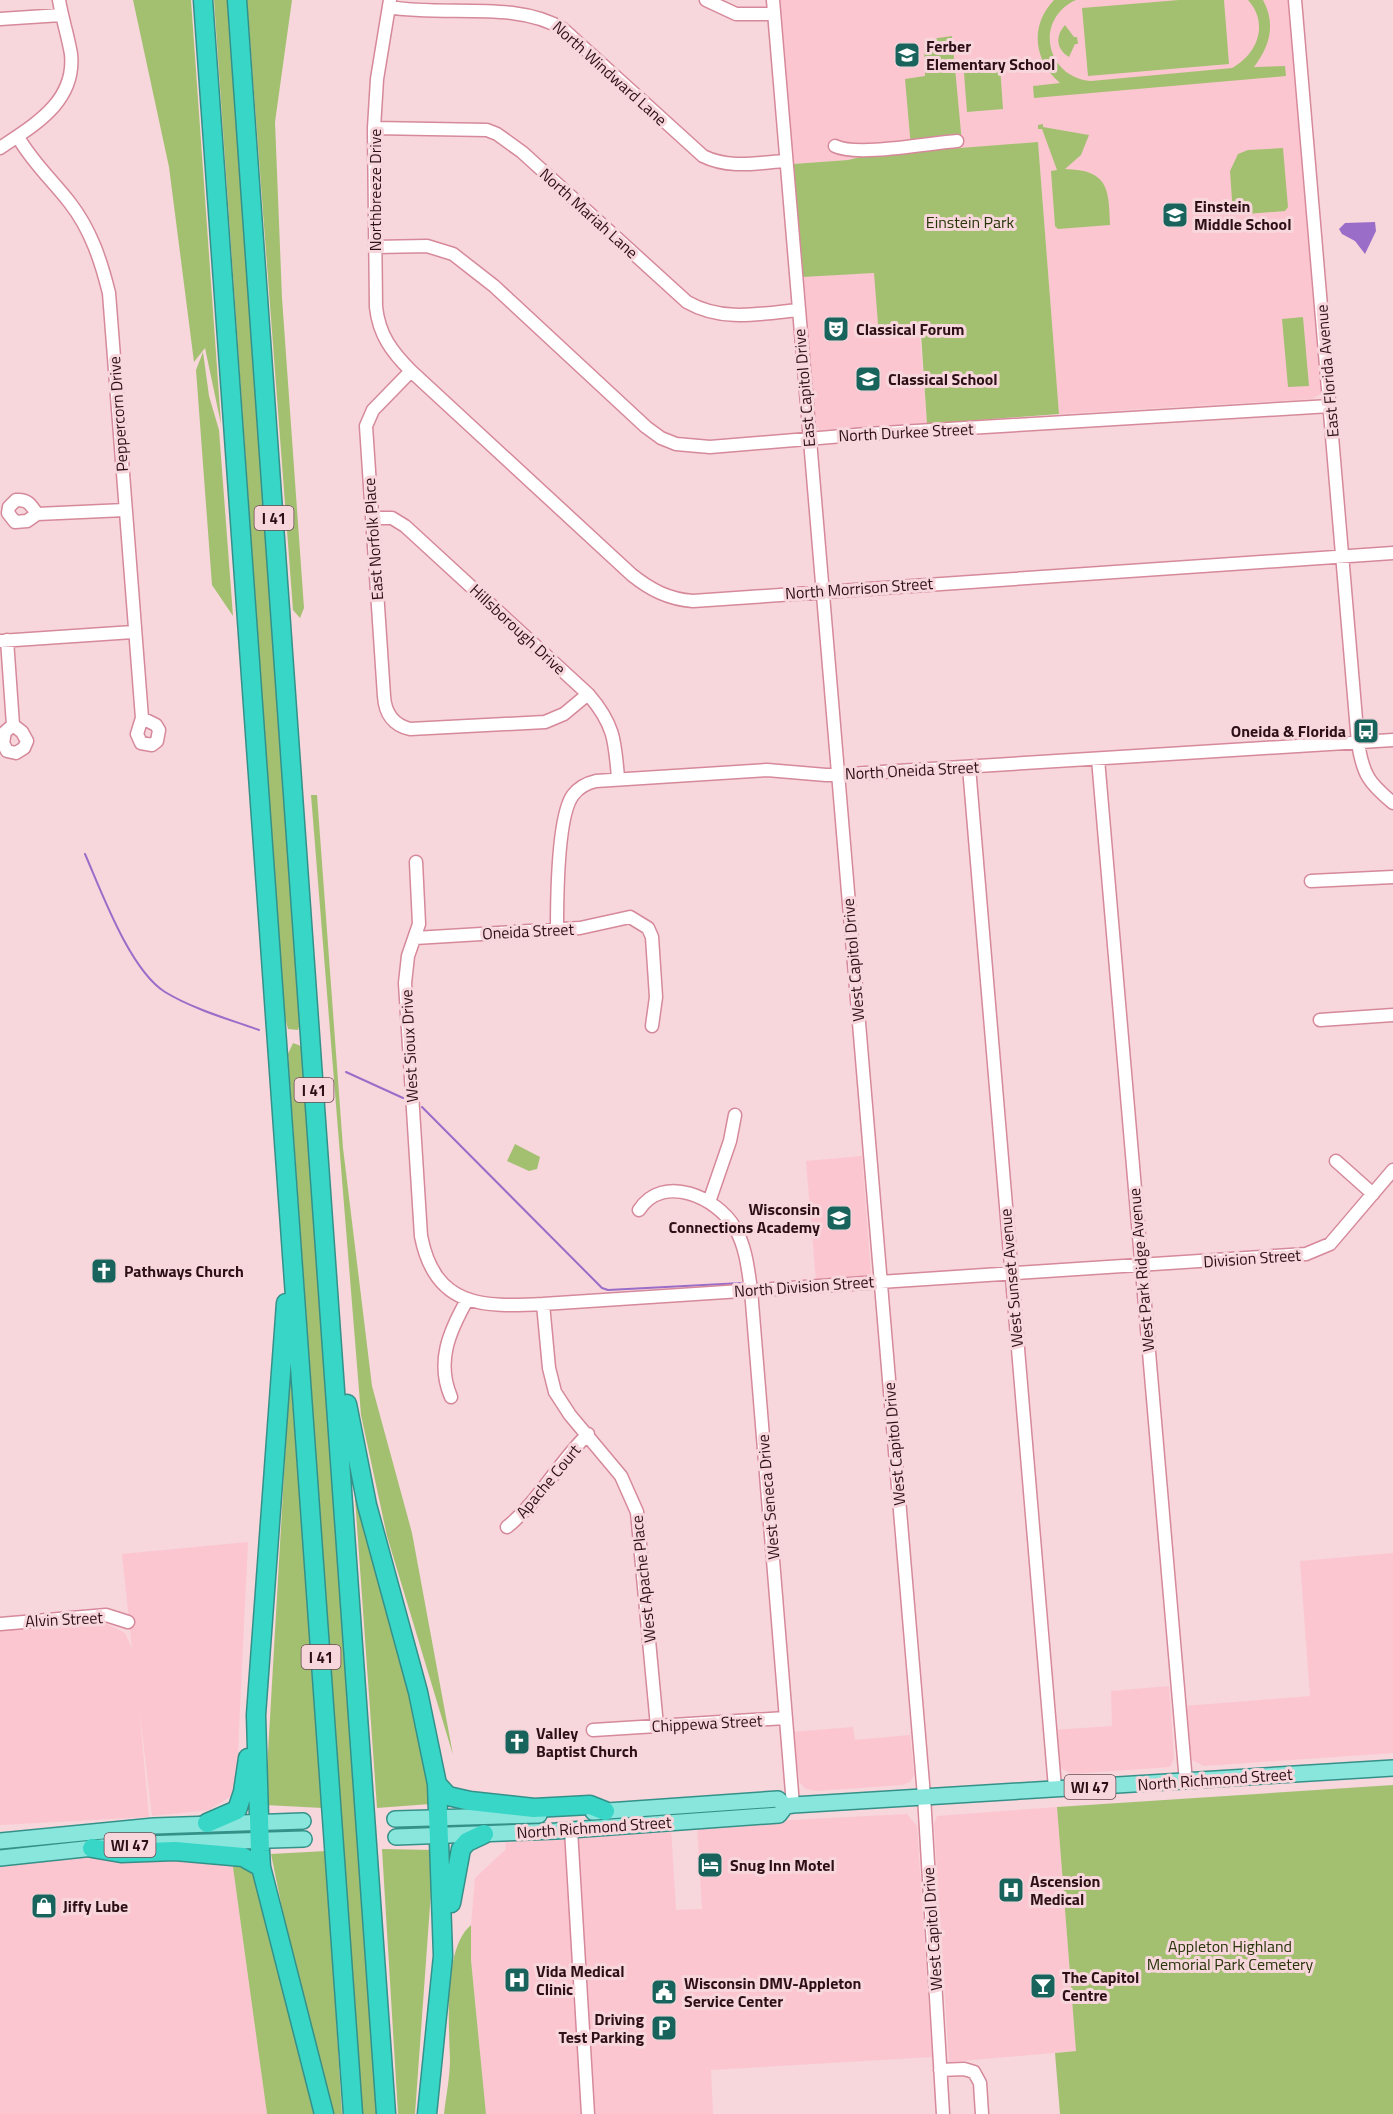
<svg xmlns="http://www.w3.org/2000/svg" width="1393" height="2114" font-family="'Titillium Web',sans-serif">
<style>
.built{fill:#fcc6d0}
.green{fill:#a3c071}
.water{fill:#9a6ec8}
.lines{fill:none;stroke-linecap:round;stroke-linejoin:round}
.stream{stroke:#9a6ec8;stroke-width:2}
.minor-casing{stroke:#d6899a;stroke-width:15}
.major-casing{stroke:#349189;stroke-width:18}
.highway-casing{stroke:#349189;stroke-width:21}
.minor{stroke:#fff;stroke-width:12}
.major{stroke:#88e6dd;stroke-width:15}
.highway{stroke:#38d6c7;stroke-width:18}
.labels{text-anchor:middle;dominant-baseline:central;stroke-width:6;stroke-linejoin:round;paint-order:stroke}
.shield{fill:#f7d6dc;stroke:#6a4b52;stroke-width:1.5}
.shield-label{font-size:15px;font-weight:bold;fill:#2d1017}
.poi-label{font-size:16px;font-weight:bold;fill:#2d1017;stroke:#f7d6dc;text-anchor:start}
.street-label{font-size:16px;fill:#2d1017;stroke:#f7d6dc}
.park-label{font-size:16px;fill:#273509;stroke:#f7d6dc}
</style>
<rect width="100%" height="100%" fill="#f7d6dc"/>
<path class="built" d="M780,0h508l33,394 -9,5 -253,15 -21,-271 -169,12 -21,5 -55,4z
M915,270l12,154 -108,6 -4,-5 -12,-148z
M862,1156l9,120 -55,5 -10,-120z
M248,1542l-12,251 -27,17 -57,6 -13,-109 10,110 -149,8v-194l103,-9 22,11 7,16 -10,-95z
M1393,1553v200l-189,13 -12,-6 -8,-54 126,-10 -10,-135z
M1169,1686l5,73 -4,8 -98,7 -12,-6 -7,-38 59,-4 -1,-35z
M853,1727l2,13 55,-5 4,40 -4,7 -8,3 -85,6 -11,-2 -6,-6 -8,-51z
M1057,1807l19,244 -127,11 -15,-238 3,-8z
M907,1814l10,12 15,231 -221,13 2,44h-227l-15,-154v-35l4,-47 31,-29 -1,-10 166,-12 5,83 26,-1 -5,-84z
M115,1855l117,5 35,254h-267v-252z"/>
<path class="green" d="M133,0h58l30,424 -16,-76 -11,14 -25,-195z
M214,0h13l74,1020 -3,10 -10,-1 -4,-16z
M247,0h45l-17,122 7,176 22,310 -4,10 -7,-8z
M1054,0h22c-42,19 -31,77 15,81l141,-13c26,-14 37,-45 16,-68h15c13,24 7,46 -9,67l31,-1 1,10 -252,22 -1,-12 27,-3c-26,-22 -31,-57 -6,-83z
M1179,0h45l5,64 -141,12 -6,-68z
M1065,25l9,12h3l1,7h-3l-6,13c-13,-8 -14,-21 -4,-32z
M952,36l10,107 -51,5 -6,-69 20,-3 -1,-36z
M1000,66l3,43 -36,3 -3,-39 4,-4z
M1043,124v3l46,8 -8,20 -16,14c43,1 44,19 45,56l-52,4 -3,-3 -4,-55 6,-1 -15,-41h-4v-4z
M1038,142l21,272 -132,10 -6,-90 -42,3 -5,-64 -71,4 -10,-113 55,-4 21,-5z
M1283,148l5,59 -3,4 -52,4 -3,-44 8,-17 10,-4z
M1303,317l6,69 -21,1 -6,-68z
M203,352l6,44 10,34 14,186 -21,-31 -16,-215z
M311,795h6l26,353 29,238 40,147 41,222 -66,-219 -26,-121z
M293,1043l8,3 1,9 75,1059h-15l-74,-1060z
M515,1144l25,13 -3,12 -8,2 -22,-10z
M290,1370l33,438 -58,-3z
M354,1484l42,150 35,158 -1,12 -53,4z
M1393,1785v329h-333l-5,-61 21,-2 -19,-244z
M382,1849l52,1 -19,264h-17z
M326,1851l16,263h-11l-32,-122 -28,-138z
M232,1860l20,8 62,246h-47z
M471,1925v35l15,154h-42c2,-18 6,-37 6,-55 -1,-35 -7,-111 21,-134z"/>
<path class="water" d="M1375,222l1,9 -11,23 -10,-13 -13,-7 -3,-5 6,-6z"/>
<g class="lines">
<path class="stream" d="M85,854c17,39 45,116 80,138 28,17 63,27 94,38
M346,1072l57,26
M422,1107l180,181 6,2 134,-7"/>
<g class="minor-casing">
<path id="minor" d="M390,0l-13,79 -3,49 2,179c3,28 16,45 35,64l221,204c19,15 36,24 61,26l700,-48
M706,0l30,14h38
M773,0l151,1796 19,318
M1295,0l63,743c5,32 11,40 35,60
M389,7c56,10 126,-7 174,22l140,127c26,13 54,7 82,5
M0,19l61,-4
M374,128l113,2 10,4 25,18 165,150c35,20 72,12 110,8
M18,137c14,25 35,44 52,66 21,27 31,58 39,90l33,425 -5,16 4,9 11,2 5,-4 2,-11 -3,-5 -14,-7
M835,146c22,11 94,-3 122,-5
M0,148c34,-23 76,-46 71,-94 -3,-18 -9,-36 -12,-54
M375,247l52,-1 26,8 41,32 152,141 15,11 15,6 34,3 157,-13 463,-28
M411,371l-38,39 -7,16 18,270c1,17 9,29 26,33l135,-7 19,-8 24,-20
M37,514l-10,7 -12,1 -7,-9 1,-6 7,-7c12,-1 15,5 21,14l88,-4
M372,518h20l13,8 183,168c26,30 27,46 30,84
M7,640l6,85 -8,7 -2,11 4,8 9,2 8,-5 3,-7 -5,-9 -9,-7
M0,641l133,-9
M1098,759l88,1023
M969,767l86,1021
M416,862l3,62 -11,32 -3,27 16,253c14,72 62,71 122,68l763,-50 24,-10 63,-74
M1311,881l82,-4
M557,929c0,-28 0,-113 16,-134 6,-8 14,-12 23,-14l171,-11 59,5 24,-1 543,-34
M415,938l165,-10 50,-11 18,11 4,9 4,60 -4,29
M1320,1020l73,-5
M1336,1161l37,33
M709,1202l21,-61 5,-26
M639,1210c24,-37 78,-13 96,18 11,19 13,41 16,62l42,515
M543,1304l6,64 6,24 15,23 51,61 16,36 20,214
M451,1397c-15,-35 -2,-65 16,-97
M507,1527c32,-26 51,-64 81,-93
M0,1624l106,-9 22,7
M593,1730l192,-12
M571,1830l17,284
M940,2070l24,-1 10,3 6,11 2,31"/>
</g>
<g class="major-casing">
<path id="major" d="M593,1812l185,-13 8,7 7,-1 600,-37
M395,1819l144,-4
M396,1837l160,-6 223,-16 7,-9
M0,1841l154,-15 149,-5
M142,1844l162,-5
M0,1858l103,-11"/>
</g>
<g class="highway-casing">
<path id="highway" d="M203,0l150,2114
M237,0l149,2114
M286,1303l-30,412 4,136 1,16 63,247
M347,1404l20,101 51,187 19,92 6,172 -16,158
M437,1784l11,12 22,5 64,7 56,-3 15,6
M207,1823l30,-13 6,-18 5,-34
M92,1848l29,5 54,-2 68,6 18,10
M451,1903l10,-54 6,-7 17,-8"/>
</g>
<use href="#minor" class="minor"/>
<use href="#major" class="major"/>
<use href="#highway" class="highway"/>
</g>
<defs>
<g id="school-square" transform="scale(1.35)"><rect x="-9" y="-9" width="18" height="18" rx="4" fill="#18645d" stroke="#f7d6dc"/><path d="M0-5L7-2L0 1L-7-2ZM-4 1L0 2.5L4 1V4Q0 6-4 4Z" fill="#fff"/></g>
<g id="theatre-square" transform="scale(1.35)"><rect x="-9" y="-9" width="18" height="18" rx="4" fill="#18645d" stroke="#f7d6dc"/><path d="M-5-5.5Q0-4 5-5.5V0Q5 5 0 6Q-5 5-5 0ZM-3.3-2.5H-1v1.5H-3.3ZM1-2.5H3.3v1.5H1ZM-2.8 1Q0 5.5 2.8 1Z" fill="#fff"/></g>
<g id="bus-square" transform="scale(1.35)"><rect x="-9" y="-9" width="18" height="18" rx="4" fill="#18645d" stroke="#f7d6dc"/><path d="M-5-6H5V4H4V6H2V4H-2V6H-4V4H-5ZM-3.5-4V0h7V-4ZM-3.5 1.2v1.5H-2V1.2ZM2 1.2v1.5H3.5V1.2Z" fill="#fff"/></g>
<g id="church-square" transform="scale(1.35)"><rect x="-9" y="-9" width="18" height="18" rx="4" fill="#18645d" stroke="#f7d6dc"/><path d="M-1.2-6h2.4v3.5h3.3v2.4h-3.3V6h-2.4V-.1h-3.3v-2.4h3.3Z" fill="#fff"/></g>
<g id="hotel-square" transform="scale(1.35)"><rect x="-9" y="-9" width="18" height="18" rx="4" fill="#18645d" stroke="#f7d6dc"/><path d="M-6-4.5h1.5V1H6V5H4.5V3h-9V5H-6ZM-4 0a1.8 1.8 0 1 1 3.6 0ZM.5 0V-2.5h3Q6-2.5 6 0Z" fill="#fff"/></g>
<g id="hospital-square" transform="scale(1.35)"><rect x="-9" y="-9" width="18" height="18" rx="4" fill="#18645d" stroke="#f7d6dc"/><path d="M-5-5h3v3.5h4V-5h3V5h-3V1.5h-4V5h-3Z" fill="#fff"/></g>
<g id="shop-square" transform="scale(1.35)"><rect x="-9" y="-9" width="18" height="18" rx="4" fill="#18645d" stroke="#f7d6dc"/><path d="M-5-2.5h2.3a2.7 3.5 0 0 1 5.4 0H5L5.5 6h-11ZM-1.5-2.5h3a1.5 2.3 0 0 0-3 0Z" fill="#fff"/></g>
<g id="bar-square" transform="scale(1.35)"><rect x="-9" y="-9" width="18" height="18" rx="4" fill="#18645d" stroke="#f7d6dc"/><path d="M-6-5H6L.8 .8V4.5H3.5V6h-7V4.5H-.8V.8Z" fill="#fff"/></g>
<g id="civic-square" transform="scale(1.35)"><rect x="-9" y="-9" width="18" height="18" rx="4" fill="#18645d" stroke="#f7d6dc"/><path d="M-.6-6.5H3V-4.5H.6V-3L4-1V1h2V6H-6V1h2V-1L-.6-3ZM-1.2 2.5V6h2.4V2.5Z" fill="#fff"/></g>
<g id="parking-square" transform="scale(1.35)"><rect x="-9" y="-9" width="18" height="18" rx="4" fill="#18645d" stroke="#f7d6dc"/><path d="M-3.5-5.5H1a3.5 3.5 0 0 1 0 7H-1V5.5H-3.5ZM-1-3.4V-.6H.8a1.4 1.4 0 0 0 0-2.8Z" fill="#fff"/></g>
</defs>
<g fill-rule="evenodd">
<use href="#school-square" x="907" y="55"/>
<use href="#school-square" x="1175" y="215"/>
<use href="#theatre-square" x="836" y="329"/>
<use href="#school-square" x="868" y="379"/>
<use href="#bus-square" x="1366" y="731"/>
<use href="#school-square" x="839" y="1218"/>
<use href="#church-square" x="104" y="1271"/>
<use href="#church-square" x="517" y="1742"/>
<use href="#hotel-square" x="710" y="1865"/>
<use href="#hospital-square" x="1011" y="1890"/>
<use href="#shop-square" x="44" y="1906"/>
<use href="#hospital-square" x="517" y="1980"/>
<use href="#bar-square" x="1043" y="1986"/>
<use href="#civic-square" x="664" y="1992"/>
<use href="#parking-square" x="664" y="2028"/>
</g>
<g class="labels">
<g class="shield">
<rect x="254.5" y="506" width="39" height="24" rx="4.5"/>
<rect x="294.5" y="1078" width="39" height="24" rx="4.5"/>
<rect x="301.5" y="1645" width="39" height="24" rx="4.5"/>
<rect x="1064.5" y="1775" width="51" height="24" rx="4.5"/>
<rect x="104.5" y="1833" width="51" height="24" rx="4.5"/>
</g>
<g class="shield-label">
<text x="274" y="518">I 41</text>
<text x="314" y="1090">I 41</text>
<text x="321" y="1657">I 41</text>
<text x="1090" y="1787">WI 47</text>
<text x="130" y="1845">WI 47</text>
</g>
<g class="poi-label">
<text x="926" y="46">Ferber<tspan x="926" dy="18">Elementary School</tspan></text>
<text x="1194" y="206">Einstein<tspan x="1194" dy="18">Middle School</tspan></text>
<text x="856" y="329">Classical Forum</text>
<text x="888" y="379">Classical School</text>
<text x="1346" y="731" text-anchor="end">Oneida &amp; Florida</text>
<text x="820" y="1209" text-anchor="end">Wisconsin<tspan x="820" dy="18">Connections Academy</tspan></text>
<text x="124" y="1271">Pathways Church</text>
<text x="536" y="1733">Valley<tspan x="536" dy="18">Baptist Church</tspan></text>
<text x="730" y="1865">Snug Inn Motel</text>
<text x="1030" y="1881">Ascension<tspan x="1030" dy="18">Medical</tspan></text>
<text x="63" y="1906">Jiffy Lube</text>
<text x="536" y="1971">Vida Medical<tspan x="536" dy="18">Clinic</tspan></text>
<text x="1062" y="1977">The Capitol<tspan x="1062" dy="18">Centre</tspan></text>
<text x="684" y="1983">Wisconsin DMV-Appleton<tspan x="684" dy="18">Service Center</tspan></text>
<text x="644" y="2019" text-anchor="end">Driving<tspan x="644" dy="18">Test Parking</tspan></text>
</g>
<g class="street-label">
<text transform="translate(610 73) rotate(42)">North Windward Lane</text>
<text transform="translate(375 190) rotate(-90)">Northbreeze Drive</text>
<text transform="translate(589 213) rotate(42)">North Mariah Lane</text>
<text transform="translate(1327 371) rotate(-95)">East Florida Avenue</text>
<text transform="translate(804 388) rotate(-95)">East Capitol Drive</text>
<text transform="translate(118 414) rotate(-94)">Peppercorn Drive</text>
<text transform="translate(906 432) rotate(-3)">North Durkee Street</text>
<text transform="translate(373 539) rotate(-94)">East Norfolk Place</text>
<text transform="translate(859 588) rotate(-4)">North Morrison Street</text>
<text transform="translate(518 629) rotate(43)">Hillsborough Drive</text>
<text transform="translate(912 770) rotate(-3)">North Oneida Street</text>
<text transform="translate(528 931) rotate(-3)">Oneida Street</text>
<text transform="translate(853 960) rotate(-95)">West Capitol Drive</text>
<text transform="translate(409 1046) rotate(-93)">West Sioux Drive</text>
<text transform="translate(1252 1258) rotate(-4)">Division Street</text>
<text transform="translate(1141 1270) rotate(-95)">West Park Ridge Avenue</text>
<text transform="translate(1011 1278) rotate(-95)">West Sunset Avenue</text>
<text transform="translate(804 1286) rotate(-4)">North Division Street</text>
<text transform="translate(894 1444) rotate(-95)">West Capitol Drive</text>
<text transform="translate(548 1481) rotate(-50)">Apache Court</text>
<text transform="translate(768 1497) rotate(-95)">West Seneca Drive</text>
<text transform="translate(643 1579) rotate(-96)">West Apache Place</text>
<text transform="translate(64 1619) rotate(-3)">Alvin Street</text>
<text transform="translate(707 1723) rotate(-3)">Chippewa Street</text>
<text transform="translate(1215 1779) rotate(-4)">North Richmond Street</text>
<text transform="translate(594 1827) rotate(-4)">North Richmond Street</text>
<text transform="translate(932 1929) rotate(-94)">West Capitol Drive</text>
</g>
<g class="park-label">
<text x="970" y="222">Einstein Park</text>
<text x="1230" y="1946">Appleton Highland<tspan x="1230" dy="18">Memorial Park Cemetery</tspan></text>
</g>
</g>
</svg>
